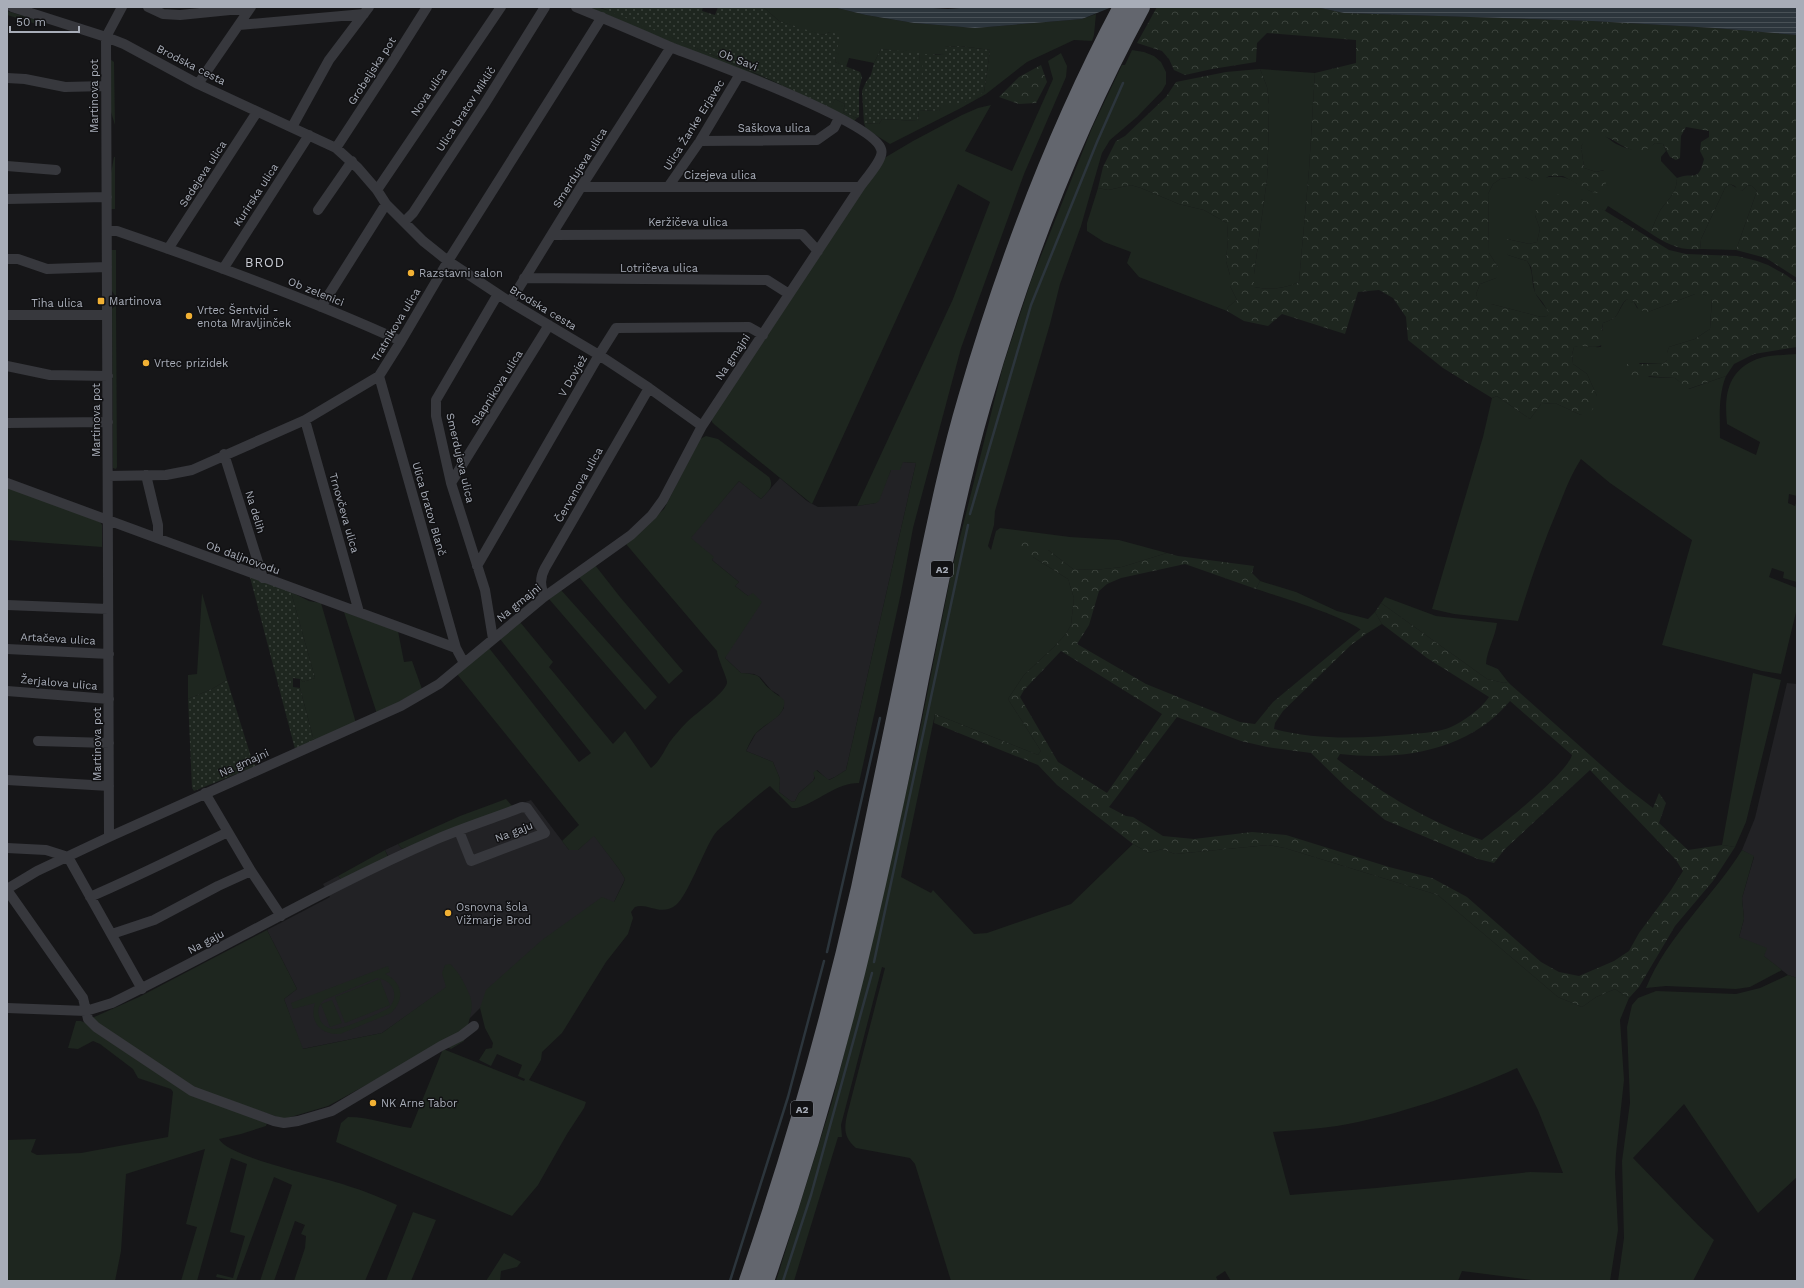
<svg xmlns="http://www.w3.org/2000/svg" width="1804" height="1288" font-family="'Work Sans',sans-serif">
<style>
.built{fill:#222225}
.grass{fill:#1e261f;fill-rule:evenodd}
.forest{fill:url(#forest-crowns);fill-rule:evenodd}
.garden{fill:url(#garden-dots)}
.water{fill:url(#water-rules)}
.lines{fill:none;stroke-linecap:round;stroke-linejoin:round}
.stream{stroke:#2c353c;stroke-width:2.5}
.minor{stroke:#37383d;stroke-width:10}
.motorway{stroke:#63666e;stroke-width:18}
.poi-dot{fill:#f2b134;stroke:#111113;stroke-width:1.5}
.labels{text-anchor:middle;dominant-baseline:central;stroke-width:3;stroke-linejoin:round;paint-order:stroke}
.shield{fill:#111113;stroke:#7b7e86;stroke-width:1}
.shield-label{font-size:10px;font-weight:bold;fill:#a8adb8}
.street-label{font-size:11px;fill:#a8adb8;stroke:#111113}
.poi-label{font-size:11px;fill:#a8adb8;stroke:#111113;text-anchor:start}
.quarter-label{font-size:13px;letter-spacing:1px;fill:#c9ccd4;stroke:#111113}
</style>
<defs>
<pattern id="forest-crowns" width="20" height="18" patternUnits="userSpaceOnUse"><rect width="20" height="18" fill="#1e261f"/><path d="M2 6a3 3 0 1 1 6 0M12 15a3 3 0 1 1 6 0" fill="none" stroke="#3c433d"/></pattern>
<pattern id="garden-dots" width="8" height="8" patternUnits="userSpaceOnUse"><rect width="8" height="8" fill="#1e261f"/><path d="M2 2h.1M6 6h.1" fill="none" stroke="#3c433d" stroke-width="1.8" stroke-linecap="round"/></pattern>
<pattern id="water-rules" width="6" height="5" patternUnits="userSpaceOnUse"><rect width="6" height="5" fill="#2c353c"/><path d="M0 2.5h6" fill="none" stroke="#485056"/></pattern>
</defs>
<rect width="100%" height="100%" fill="#161618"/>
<path class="built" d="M902,462l14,1 -70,307 -11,7 -7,3 -11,-10 -4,11 -14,12 -4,8 -3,1 -13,-10 1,-13 -7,-17 -27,-11 10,-18 23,-18 5,-7 -5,-13 -8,-5 -11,-13 -6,-3 -13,-1 -16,-15 23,-62 -13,-10 4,-4 -27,-22 1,-2 -23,-20 49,-57 22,18 19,-21 27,23 11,6 39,-1 19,-3 15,-33z
M1787,683l10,1v294l-9,-3 -49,-38 5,-18 -2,-21 12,-41 -12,-7 13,-32z
M531,800l38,50h9l16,-15 25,34 6,10 -11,23 -90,62 -55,55 -19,-34 -68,48 -80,16 -18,-50 13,-10 -30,-59 63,-33 -7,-13 15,-8 3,3 47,-23 -3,-6 13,-6 4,5 65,-26z"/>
<path class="grass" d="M589,7c23,0 71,25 94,35 49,22 99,43 148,65l4,-8 10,5 -2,8 14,6 -3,3z
M763,7h70l33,8 48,8 61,5 107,-9 14,-5 -2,21 -2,6 -18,-1 -47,22 -41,32 -27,15 -69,35 -24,-15 -2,-6 15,1 3,-5 36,2 1,-11 20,1 3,-8 42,-11 6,-42 -30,-4 -15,1 -1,8 -10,-1 -13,25h-4l3,-25 -39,-5 -7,14 -25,-5 -3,9 -11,-5 3,-23 -8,-7 -7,3 -18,-5 -26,-9z
M7,11l40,12 -1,4 -39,-12z
M1132,50l12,2 10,4 7,6 5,10v12l-4,7 -25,26 -27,23 -8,13 -21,73 -21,58 -10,40 -55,187 -1,14 -6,21 3,4 5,-19 4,-3 70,9 49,3 48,13 -45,14 -27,3 -22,-1 -25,-19 -15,7 35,22 6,19 -3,27 -5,9 -12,13 -30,28 -16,24 33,52 -3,4 -103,-41 -34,163 30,16 2,-3 41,44 13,-1 84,-29 62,-60 16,9 13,-4 13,5 93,-9 17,3 153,47 120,102 24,10 14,-10 19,-8 14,9 -9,22 4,60 -8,74 -1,20 3,56 -8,51h-71l-77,-10 -4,10h-227l-6,-10 -9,6 2,4h-267l-36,-117 -5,-6 -54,-10c-12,-10 -12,-19 -9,-33l38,-147 -3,-1 -41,158 1,12h-4l-44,144h-18l56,-179 23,-92 62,-265 35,-176 51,-203 29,-88 60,-150 30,-63h3zM1517,1068l21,42 25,63 -33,-1 -154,16 -86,7 -17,-63c21,-2 43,-3 64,-6 59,-10 125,-33 180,-58z
M1061,53l6,13 -1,11 -42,97 -63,174 -48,180 -12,65 -42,190c-23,0 -41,19 -62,25h-5l-22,-22c-15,11 -27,22 -40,34 -6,5 -12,9 -16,15 -10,15 -27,62 -38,70 -15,12 -29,-3 -41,2l-4,5 2,6 -5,16 -22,28 -44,71 -20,19 -1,8 -12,20 57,22 -2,6 -17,26 -29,51 -26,31 -176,-74 5,-19 7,-6c22,0 42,8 63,11l32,-79 81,32 1,-2 -7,-3 4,-11 -25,-11 -6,12 -12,-6 7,-11 6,-1 1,-5 -8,-15 -5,-20 6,-18 56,-50 60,-43 12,5 9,-18 2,-5 -6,-10 -25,-33 -16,14h-9l-7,-9 17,-16 -122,-151 32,-26 90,114 12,-9 -91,-114 20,-17 33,40 -4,5 64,77 12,-13 26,37c9,-7 12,-15 18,-25 5,-7 12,-15 18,-21 9,-9 37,-28 40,-39 1,-4 -9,-23 -10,-32l-91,-107 38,-35 36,-70 6,-3 12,3 51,38c6,10 -2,15 -8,22l-22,-18 -48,57 23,19 -2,3 27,22 -4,4 13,10 5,-3 9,9 -37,56 16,15c25,2 14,4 30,17 4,4 9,6 13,10 3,16 -18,23 -27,32 -5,5 -8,13 -11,19l27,11 7,17 -1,13 13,10 3,-1 4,-8 14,-12 2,-3 -2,-5 3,-3 13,10 6,-3 11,-7 70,-307 -13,-1 -3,8h-9l-12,31 -3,2 -19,3 96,-207 37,-97 -32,-18 -146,320 -97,-79 -3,-3v-4l164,-248 10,-13 27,-16 49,-26 16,-7 13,-3 -26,46 47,20 41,-92 -5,-18z
M110,59l4,3 1,63 -4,-13z
M1260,69l55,4 -6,97 -10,112c-15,7 -29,8 -45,5v-13l13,-95 1,-27 1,-47 -2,-18z
M1599,134c7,2 9,4 14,8 13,8 30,12 42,1l8,1 3,7 -5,6v4l16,17c0,18 -12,22 -19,37 -3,6 -5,12 -8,18l-42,-27 -3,5 -24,-12 -46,16 5,14 -3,13 -8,2 -22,-5 1,16 19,6c7,10 4,21 8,31 1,4 11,16 15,21l-3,3 -6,1 -50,-13h-12l-3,-10 4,-10 16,-6 2,-11 -9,-14 -1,-59 5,-10 7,-5 13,-2h12l8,4c29,-9 34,-4 59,11l12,-22 -8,2 -12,-4 -3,-22 6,-9z
M114,157h1v52h-4v-36z
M1730,184l12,7 6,-6 4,1 5,5 -21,59 -36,-1 1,-10 24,-51z
M1131,185l10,3 38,16 25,6 23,13 1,17 -2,21 4,14v11l7,14 -9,7 -1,4 -88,-34 -12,-14 4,-11 -27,-10 -17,-11v-8l11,-35 10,2z
M111,250h5v47l-4,-6z
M1695,294h8l9,4 -2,31 -15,10 -26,8 -2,6v7l-4,4 -24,-1 10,14 26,1 14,11 37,-13c-8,20 -6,41 -6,62l36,17 4,-13 -33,-18c-3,-28 0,-53 30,-65 11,-4 28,-4 40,-5v142l-8,-2 -1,9 7,3 2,-6v82l-14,-4 1,-6 -12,-4 -3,9 28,11v20l-16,66 -19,-3 -100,-26 30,-105 -82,-57 -29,-24c-9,14 -16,31 -22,47 -16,37 -29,76 -41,115l-64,-7 -22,-5 51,-172 9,-39 5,-2 33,23 11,-15 14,-1 26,12 16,-19 -10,-22 -14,-10 -1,-10 2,-7c10,-3 18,1 27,0l2,-24c4,-2 9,-3 12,-6 6,-5 12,-33 22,-9l11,4z
M116,305l1,162 -1,2 -3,-1v-3l-1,-156z
M7,486l93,36 2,3v22l-95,-7z
M595,565l25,32 63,74 -14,13 -90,-107z
M1260,581l36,11 41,19 31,8 7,-7 7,12 -16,10c-15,-16 -86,-37 -110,-45z
M561,590l96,107 -12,13 -96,-111z
M291,592l18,9 12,2 35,120 -42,18 -14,-53v-9l3,3 12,-4z
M202,593l25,87 -15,9 -24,10v-24l9,-1z
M1385,597l51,19 61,7c-2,15 -10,27 -11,41l12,5 10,13 -4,1 -17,-4 -106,-76z
M344,612l54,19 6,31 8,-1 10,28 -45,25z
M1753,673l28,7 -35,142 -11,25 -13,-2z
M506,799l7,8 -46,16 -65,26 -4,-5 62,-28z
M385,850l3,7 -47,22 -3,-3z
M1742,850l12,6 -12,42 2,21 -5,18 28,11 -3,8 18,14 -32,17 -14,2 -70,-3 -20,2c21,-52 67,-91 96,-138z
M267,930l30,59 -13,10 19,50 79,-16 64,-46 -4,-14 3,-8 5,-1c7,6 11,13 15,21 10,20 7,21 3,41 -1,6 -5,9 -4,15l-13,8 -10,-5 -113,62 -44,13 -89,-30 -95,-61 -8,-10 47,-21z
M388,966l2,6 -5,2c18,8 20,26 6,39l-51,21c-20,1 -31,-13 -25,-31l-22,6 -2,-6zM377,978c16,2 23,17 12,30 -9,5 -45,21 -55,21 -7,0 -14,-6 -15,-13 -2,-6 0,-12 5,-16z
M1788,975l9,3v199l-39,36 -74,-109 -51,54 65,67 16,15 -21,41h-75l6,-43 -2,-77 8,-58 -3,-76 5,-22 6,-7 18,-7 80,3 24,-6z
M380,979l10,26 -45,18 -10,-26z
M332,1000l10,23 -12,4 -9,-23z
M76,1021h5l7,3 85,56 94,43 -1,3 -25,8 -22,5c10,19 105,38 129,47 17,5 33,12 49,19l-32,76h-71l11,-33 1,-12 -5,-2 4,-9 -10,-4 -21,60h-14l32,-96 -18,-8 -38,104 -20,-4 1,-3 16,4 12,-42 -15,-4 17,-68 -16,-6 -34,123h-16l16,-54 -11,-3 19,-75 -79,25 -5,77 -6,30h-108v-141l29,-1 -5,13 6,3 44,-2 87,-16 5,-45 -2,-3 -33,-11 -5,-9 -33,-25 -7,-3 -15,8 -10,-1z
M413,1212l23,8 -25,61h-25z
M504,1253l17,9 -4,5 -16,4 -1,10h-14z"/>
<path class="forest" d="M1157,7l5,1 2,-1h152l28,6 248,8 123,7 82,7v243l-31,-20 -30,-8 21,-59 -5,-5 -4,-1 -6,6 -4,-1 -3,-4 -5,-2 -5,4 -24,51 -1,10c-20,2 -33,-5 -50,-16 3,-6 5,-12 8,-18 7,-15 19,-19 19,-37 17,-7 21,6 27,-19l-4,-8 1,-9 8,-5v-6l-23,-4 -5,9 -1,22 -4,2 -6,-3 -7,-13 -8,-1c-28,28 -48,-30 -74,3l3,22 12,4 9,-2 3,5 -1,7 -9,11 -6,-1 -29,-16h-14l-8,5h-8l-8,-4h-12l-13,2 -7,5 -5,10 1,59 9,14v8l-2,3 -16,6 -4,10 4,10h11l50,13 6,-1 2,-3 -6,-10 -8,-10 -4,-26 -4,-6 -19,-6 -4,-11 3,-5 22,5 8,-2 3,-13 -5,-14 2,-10 8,-8 17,-3 19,5 16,7 72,44 17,4 51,2 20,5 11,4 18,10 11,8v64l-43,7 -20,10 -8,12 -38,13 -13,-11 -45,-3 -6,-5v-4l2,-2h37l4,-4v-7l2,-6 26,-8 15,-10 2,-30 -9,-5h-8l-47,18 -9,-2c-2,-3 -3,-6 -5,-8 -10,-11 -14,11 -19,15 -3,3 -8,4 -12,6l-1,7 6,6v5c-13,11 -19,2 -34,6l-2,7 1,10 14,10 10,22 -1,8 -4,6 -11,5 -26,-12 -14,1 -11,15 -33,-23 -5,2 -49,-30 -35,-28 -2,-23 -13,-19 -14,-8 -21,2 -13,42 -63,-20 -14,12 -24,-5 -17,-10 1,-4 9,-7 -7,-14v-11l-4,-14 2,-21 -1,-17 -23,-13 -25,-6 -38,-16 -10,-3 -23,5 -10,-2 5,-21 13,-26 9,-5 41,-39 10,-15 50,-10 34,-3 7,18 2,18 -1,47 -1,27 -13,95v13c16,3 30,2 45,-5l10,-112 6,-97 41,-10v-23l-89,-7 -10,10 -1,19 -44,7 -27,6 -11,-5 -5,-11 -7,-8 -25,-8z
M1041,65l6,17 -11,21 -17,1 -20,-7 20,-20z
M1025,541l23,9 25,19 22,1 27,-3 45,-14 11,3 76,10 -2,7 8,8 -4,8 -71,-25 -64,14 -14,6 -8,7 -10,34 -12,19 69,40 94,38 15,2 18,-22 88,-73 5,5 -15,11 -68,66 -8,12 -1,6c46,12 91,9 138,5 11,-1 28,-2 39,-7 13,-6 30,-18 38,-30l-62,-39 -45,-34 -7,-12 6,-9 106,76 17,4 4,-1 3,3 116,103 26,20 6,-15 7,10 -7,20 29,27 34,-5 13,2 -22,34 -38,45 -36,61 -10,11 -14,-9 -19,8 -14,10 -24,-10 -120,-102 -153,-47 -17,-3 -93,9 -13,-5 -13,4 -16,-9 -76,-59 -19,-20 -104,-42 1,-9 103,41 3,-4 -33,-52 16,-24 30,-28 12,-13 5,-9 3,-27 -6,-19 -35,-22 -13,-12zM1061,651l101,63 -55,79 -49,-31 -38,-65 4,-7zM1510,701l62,54c-5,19 -72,71 -90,85 -52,-17 -102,-48 -145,-81l3,-5c61,7 129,-3 170,-53zM1177,717l64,24 26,6 44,6 36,35 38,32 93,39 16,4 11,-14 85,-79 86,90 7,11 -12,19 -32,43 -10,18 -15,10 -35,15 -20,-4 -18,-10 -74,-65 -35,-19 -43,-11 -103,-32 -34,-3 -58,7 -31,-3 -30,-19 -7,-1 -17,-9z"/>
<path class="garden" d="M600,7h103l-1,4 13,4 3,-8h45l16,14 44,14 7,-3 10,3 -5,27 25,10 2,5 -3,12v28l-2,1 -14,-6 2,-8 -10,-5 -4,9 -69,-32z
M960,46l30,4 -6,42 -26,13 -15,-2 -4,8 -20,-1 -1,11 -36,-2 -3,5 -15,-1 -2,-32 4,-9 5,-7 3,-12 7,-14 39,4 -2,26h3l3,-25 20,1v-8z
M250,577l41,15 24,86 -12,4 -3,-3 -7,-1v9l7,1 1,4 13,49 -19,8z
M227,680l25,80 4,6 -62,25 -2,-3 -4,-89 24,-10z"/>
<path class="water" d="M833,7h85l30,2 25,-2h139l-30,12 -107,9 -61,-5 -48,-8z
M1316,7h481v28l-82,-7 -123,-7 -248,-8z"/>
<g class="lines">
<path class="stream" d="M970,514l61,-209 66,-163 26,-59
M827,952l53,-234
M874,962l94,-437
M730,1281l58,-184 36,-136
M783,1281l28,-86 61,-222"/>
<path class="minor" d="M12,7l94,30 18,7 74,40 138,64 22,20 19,22 9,14 37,37 25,20 62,41 89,53 50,33 53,38
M148,7l15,7 17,1 70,-7
M239,25l125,-11
M7,78l18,1 40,8 41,-1
M198,84l53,-77
M292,127l37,-67 40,-53
M700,141l117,-1 17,-12 5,-10
M336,148l55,-84 36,-57
M7,166l49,4
M581,187h279
M668,187l32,-46 40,-67
M377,190l124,-183
M7,199l100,-2
M318,210l34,-49
M404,222l9,-9 71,-108 61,-98
M107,231h10c96,33 192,68 284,110
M552,235l250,-1 16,17
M168,249l89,-137
M7,259h11l29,10 60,-2
M223,269l86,-134
M524,278l243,2 22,14
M510,302l71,-115 90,-140
M321,307l65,-103
M7,315h100
M7,366l43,9 58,1
M379,376l77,272 8,15
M305,420l54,192
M7,423l101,-1
M224,454l39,124
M146,475l12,50v13
M108,476l58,-1 26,-5 113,-50 74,-44 22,-35 47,-80 154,-244
M7,483l449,165
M451,483l98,-158
M477,566l122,-211 17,-27 133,-1 14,8
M544,597c-3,-11 -5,-18 1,-29l104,-180
M7,605l101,4
M493,639l-8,-49 -34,-107 -15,-67v-16l62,-106
M7,649l102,5
M7,691l102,8
M38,741l71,2
M7,780l102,6
M205,793l46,78 30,45
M109,837l-3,-800 16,-30
M7,848l39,2 22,7 74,132
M7,889l30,-18 72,-34 292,-131 38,-22 105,-87 87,-62 21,-20 11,-15 39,-74 158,-239c6,-9 25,-29 21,-38 -9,-28 -174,-88 -208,-101 -32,-14 -65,-28 -97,-41
M7,890l76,108 5,21 8,8 96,64 82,30 10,2 14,-2 34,-10 109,-65 20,-10 13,-10
M90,897c47,-20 92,-43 138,-65
M112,934l42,-14 64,-34 33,-15
M7,1008l79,3 26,-8c109,-53 214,-116 325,-164 28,-12 57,-21 85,-32l5,1 18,25 -74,28 -12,-30"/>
<path class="motorway" d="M748,1281c44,-128 82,-260 112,-393 21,-98 40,-196 61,-294 14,-66 27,-132 46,-196 39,-134 89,-267 155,-391
M765,1281c40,-116 74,-234 102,-354 19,-82 37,-165 53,-249 19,-91 36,-184 62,-274 39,-136 91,-272 159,-397"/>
</g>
<g class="poi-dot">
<circle cx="411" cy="273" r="4"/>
<rect x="97" y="297" width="8" height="8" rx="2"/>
<circle cx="189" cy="316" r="4"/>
<circle cx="146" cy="363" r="4"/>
<circle cx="448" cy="913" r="4"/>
<circle cx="373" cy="1103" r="4"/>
</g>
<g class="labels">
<g class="shield">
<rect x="931" y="561" width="22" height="16" rx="3"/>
<rect x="791" y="1101" width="22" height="16" rx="3"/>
</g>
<g class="shield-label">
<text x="942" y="569">A2</text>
<text x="802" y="1109">A2</text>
</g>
<g class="street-label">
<text transform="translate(738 60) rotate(21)">Ob Savi</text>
<text transform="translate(191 65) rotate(27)">Brodska cesta</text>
<text transform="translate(372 71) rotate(-57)">Grobeljska pot</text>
<text transform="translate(429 92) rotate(-56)">Nova ulica</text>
<text transform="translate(94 96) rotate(-90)">Martinova pot</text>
<text transform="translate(466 109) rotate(-57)">Ulica bratov Miklič</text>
<text transform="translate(694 125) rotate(-58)">Ulica Žanke Erjavec</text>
<text x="774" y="128">Saškova ulica</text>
<text transform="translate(580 168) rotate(-58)">Smerdujeva ulica</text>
<text transform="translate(203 174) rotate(-57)">Sedejeva ulica</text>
<text x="720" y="175">Cizejeva ulica</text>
<text transform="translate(256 195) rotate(-57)">Kurirska ulica</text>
<text x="688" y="222">Keržičeva ulica</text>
<text x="659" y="268">Lotričeva ulica</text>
<text transform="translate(316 292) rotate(22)">Ob zelenici</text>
<text x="57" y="303">Tiha ulica</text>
<text transform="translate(543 308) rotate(31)">Brodska cesta</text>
<text transform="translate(396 325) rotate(-59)">Tratnikova ulica</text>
<text transform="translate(733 357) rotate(-56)">Na gmajni</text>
<text transform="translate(573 376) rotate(-60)">V Dovjež</text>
<text transform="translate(497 388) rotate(-58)">Slapnikova ulica</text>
<text transform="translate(96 420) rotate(-90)">Martinova pot</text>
<text transform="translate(460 458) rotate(77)">Smerdujeva ulica</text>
<text transform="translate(579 485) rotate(-60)">Červanova ulica</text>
<text transform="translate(429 509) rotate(74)">Ulica bratov Blanč</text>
<text transform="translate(255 512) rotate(73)">Na delih</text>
<text transform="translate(344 513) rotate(74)">Trnovčeva ulica</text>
<text transform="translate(243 558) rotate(20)">Ob daljnovodu</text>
<text transform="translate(519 603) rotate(-39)">Na gmajni</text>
<text transform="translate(58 639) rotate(3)">Artačeva ulica</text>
<text transform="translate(59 683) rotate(5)">Žerjalova ulica</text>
<text transform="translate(97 744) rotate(-90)">Martinova pot</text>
<text transform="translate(244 763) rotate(-24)">Na gmajni</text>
<text transform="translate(514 832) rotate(-21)">Na gaju</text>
<text transform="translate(206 942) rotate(-28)">Na gaju</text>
</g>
<g class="poi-label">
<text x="419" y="273">Razstavni salon</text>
<text x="109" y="301">Martinova</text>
<text x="197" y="310">Vrtec Šentvid -<tspan x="197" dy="13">enota Mravljinček</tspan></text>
<text x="154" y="363">Vrtec prizidek</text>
<text x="456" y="907">Osnovna šola<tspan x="456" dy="13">Vižmarje Brod</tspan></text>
<text x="381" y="1103">NK Arne Tabor</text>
</g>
<g class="quarter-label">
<text x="265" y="262">BROD</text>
</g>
</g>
<rect width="1804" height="1288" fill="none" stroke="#a8adb8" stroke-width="16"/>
<path d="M10 26v6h69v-6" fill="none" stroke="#a8adb8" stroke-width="2"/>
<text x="16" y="26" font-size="12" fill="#a8adb8" stroke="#111113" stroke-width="3" paint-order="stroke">50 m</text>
</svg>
